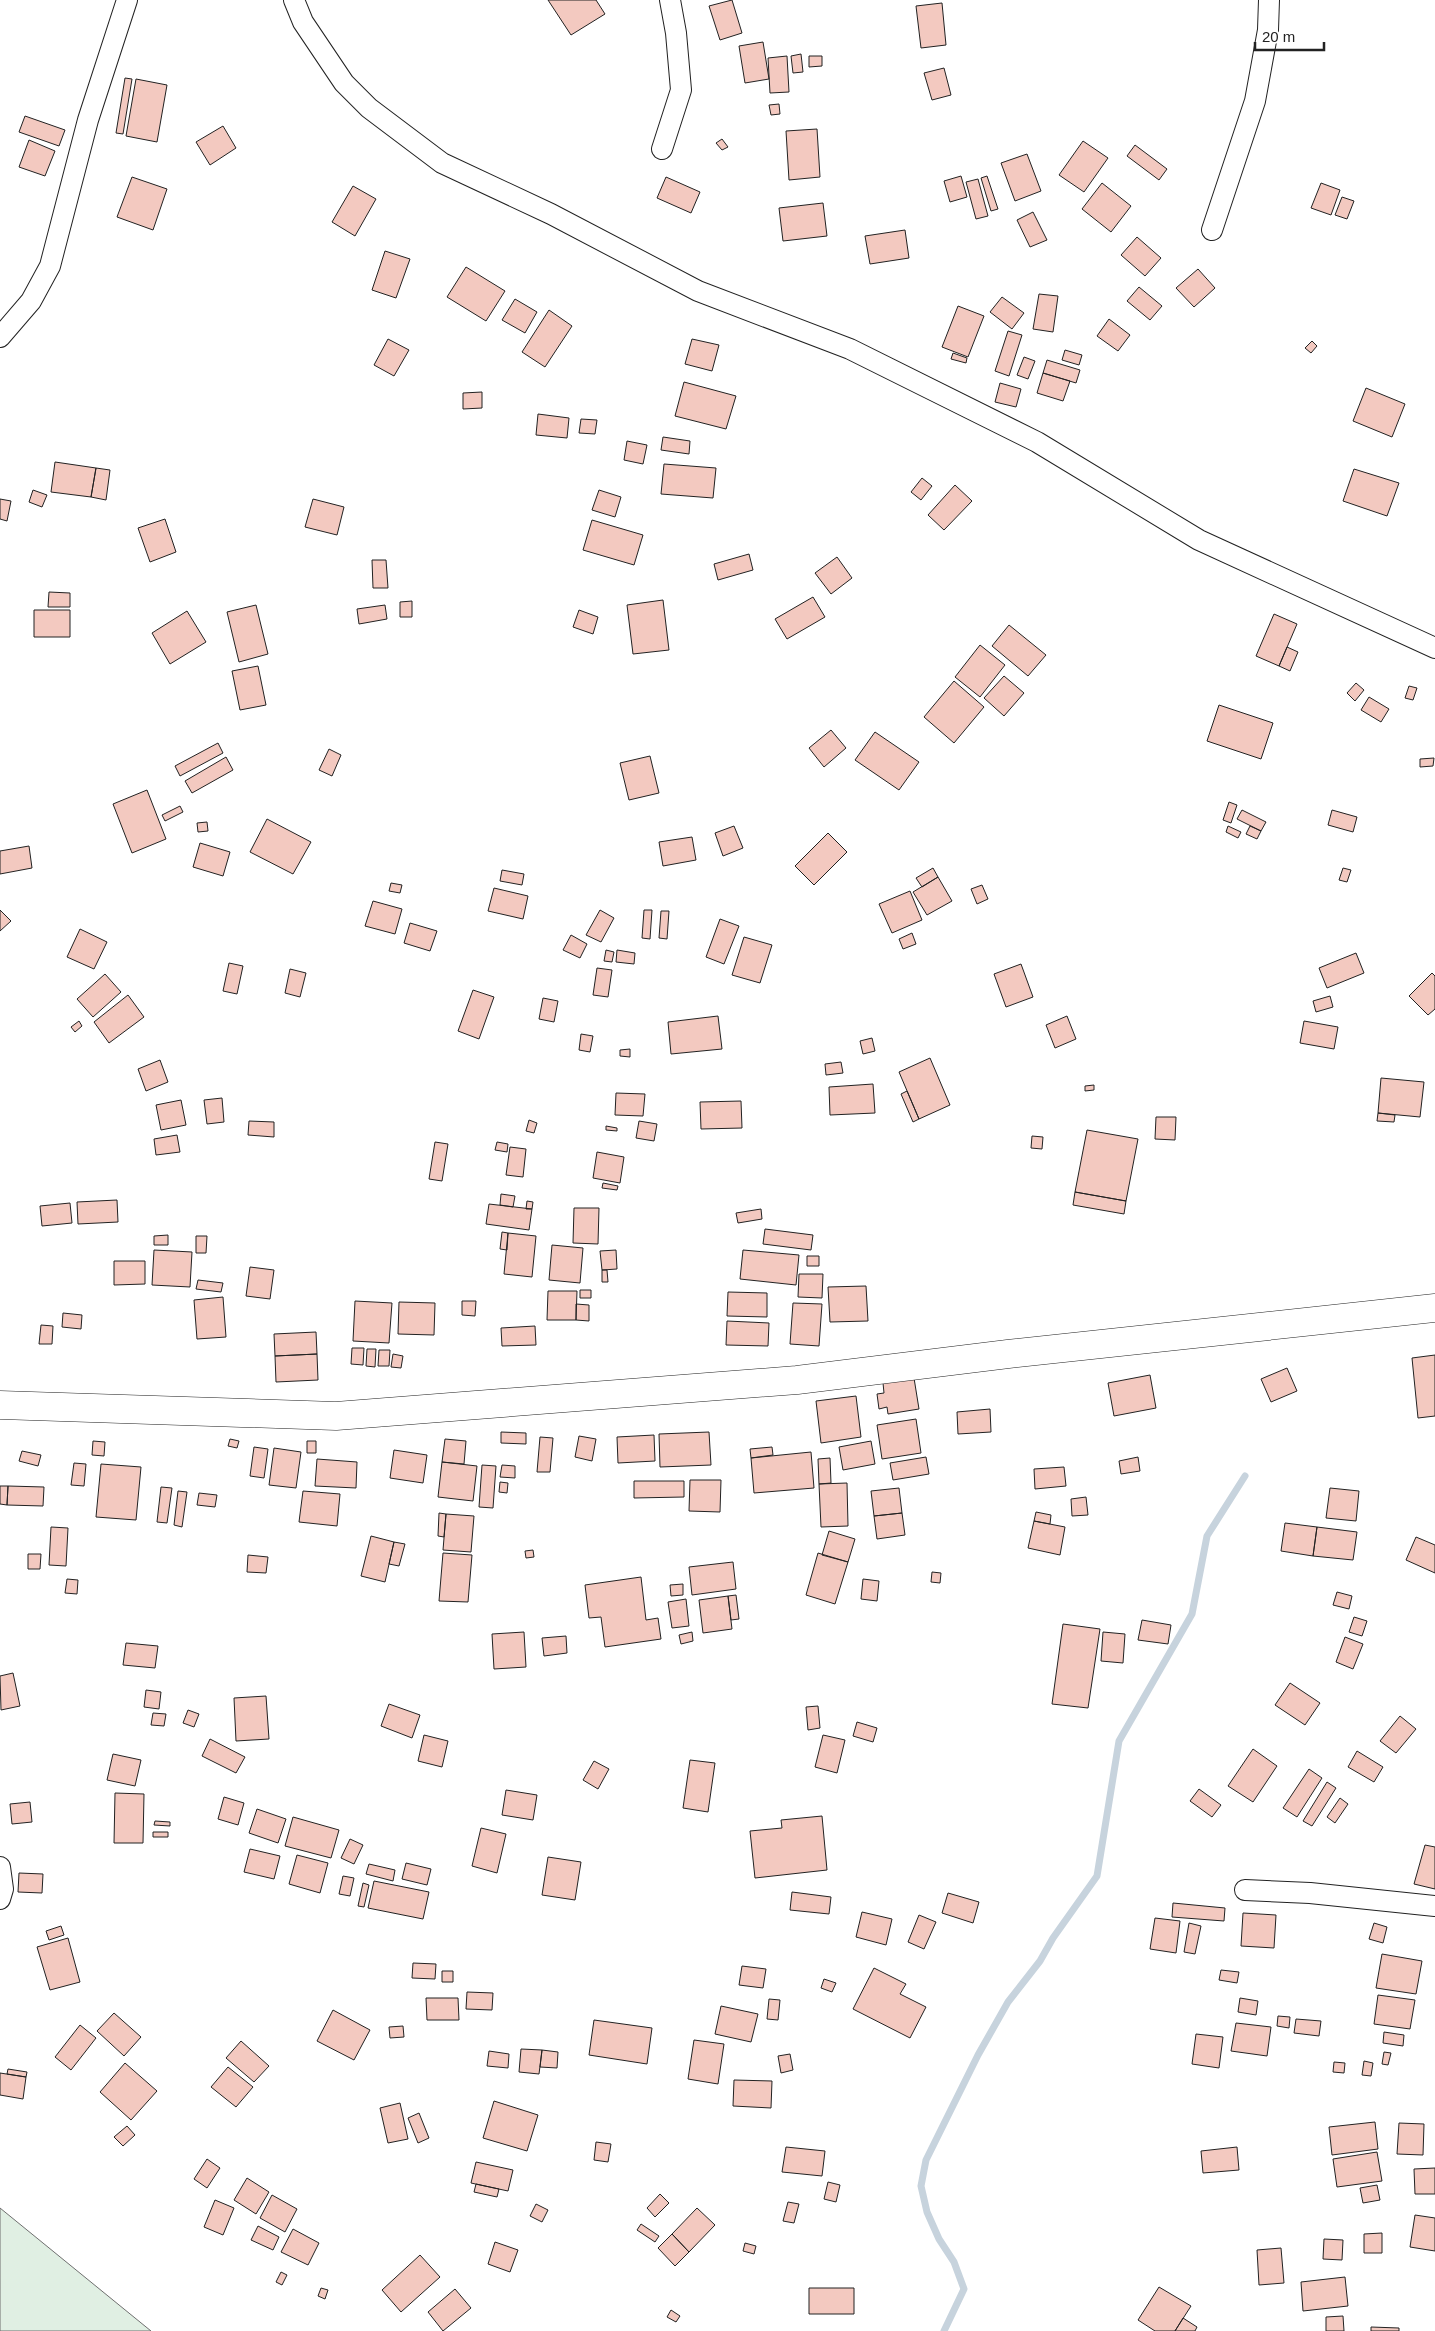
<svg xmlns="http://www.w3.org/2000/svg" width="1435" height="2331" font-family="Helvetica,sans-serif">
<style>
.green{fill:#e0efe3;stroke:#6f6f6f}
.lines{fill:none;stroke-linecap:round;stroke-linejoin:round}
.stream{stroke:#c7d3dd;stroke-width:7}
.building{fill:#f3c9c0;stroke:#222}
.street-casing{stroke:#222;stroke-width:22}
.primary-casing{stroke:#222;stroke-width:29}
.street{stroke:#fff;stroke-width:20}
.primary{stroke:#fff;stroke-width:28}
</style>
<rect width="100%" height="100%" fill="#fff"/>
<path class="green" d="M0,2208l151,123h-151z"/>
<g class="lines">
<path class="stream" d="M944,2331l20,-42 -10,-27 -15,-23 -12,-27 -6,-26 5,-26 52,-105 30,-53 32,-41 13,-23 44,-62 22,-135 73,-127 15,-78 38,-60"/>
</g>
<path class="building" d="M548,0h48l9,14 -34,21z
M732,0l10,33 -22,7 -11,-34z
M942,3l4,42 -25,3 -5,-42z
M763,42l6,37 -24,4 -6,-37z
M801,54l2,18 -10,1 -2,-17z
M787,56l2,36 -19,1 -2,-35z
M809,56h13v10l-13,1z
M944,68l7,27 -19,5 -8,-27z
M125,78l7,1 -9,55 -7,-1z
M136,79l31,6 -10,57 -31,-6z
M779,104l1,10 -9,1 -2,-10z
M25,116l40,14 -6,16 -40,-14z
M223,126l13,22 -26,17 -14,-23z
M817,129l3,48 -31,3 -3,-49z
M722,139l6,8 -6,3 -6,-7z
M29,140l26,11 -10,25 -26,-9z
M1083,141l25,17 -24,34 -25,-17z
M1135,145l32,24 -8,11 -32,-24z
M1027,154l14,37 -26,10 -14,-38z
M961,176l6,21 -17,5 -6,-21z
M987,176l11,33 -7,2 -10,-33z
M132,177l35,12 -14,41 -36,-13z
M666,177l34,15 -9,21 -34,-15z
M978,179l10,37 -12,3 -10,-37z
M1102,183l29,23 -20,26 -29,-23z
M1321,183l19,7 -9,25 -20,-7z
M353,186l23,13 -21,37 -23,-14z
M1342,197l12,4 -7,18 -12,-4z
M823,203l4,33 -44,5 -4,-33z
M1033,212l14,28 -17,7 -13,-27z
M905,230l4,28 -39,6 -5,-28z
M1137,237l24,21 -16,18 -24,-21z
M385,251l25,8 -14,39 -24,-8z
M466,267l39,24 -19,30 -39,-24z
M1198,269l17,19 -21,19 -18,-19z
M1139,287l23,19 -12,14 -23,-19z
M1039,294l19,2 -5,36 -20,-3z
M1002,297l22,16 -12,16 -22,-17z
M515,299l22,13 -12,21 -23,-13z
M958,306l26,10 -16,41 -26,-10z
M549,310l23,16 -27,41 -23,-15z
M1109,319l21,16 -12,16 -21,-15z
M1008,331l14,4 -13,41 -14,-5z
M388,339l21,11 -15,26 -20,-11z
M692,339l27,6 -7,26 -27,-7z
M1312,341l5,5 -6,7 -6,-5z
M1065,350l17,5 -3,10 -17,-5z
M953,353l14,5 -1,5 -15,-4z
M1024,357l11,4 -7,18 -11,-4z
M1047,360l33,10 -4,13 -33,-10z
M1043,373l27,8 -7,20 -26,-8z
M684,382l52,14 -10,33 -51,-13z
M1000,383l21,6 -5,18 -21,-5z
M1366,388l39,16 -13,33 -39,-16z
M482,392v16l-19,1v-16z
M538,414l31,4 -2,20 -31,-3z
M581,419l16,1 -2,14 -16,-1z
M663,437l27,4 -1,13 -28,-4z
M627,441l20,4 -4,19 -19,-4z
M55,462l41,6 -5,29 -40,-5z
M664,464l52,4 -3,30 -52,-4z
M96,468l14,2 -4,30 -15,-3z
M1354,469l45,14 -12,33 -44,-15z
M922,478l10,8 -11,14 -10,-8z
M955,485l17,16 -28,29 -16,-15z
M33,490l14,5 -5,12 -13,-5z
M599,490l22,7 -6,20 -23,-7z
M0,499l11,2 -4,20 -7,-2z
M313,499l31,8 -7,28 -32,-8z
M165,519l11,33 -26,10 -12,-34z
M592,520l51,15 -9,30 -51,-15z
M749,554l4,16 -35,10 -4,-16z
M837,557l15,21 -21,16 -16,-21z
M372,560h14l2,28h-15z
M49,592l21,1v14h-22z
M813,597l12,20 -38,22 -12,-20z
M663,600l6,50 -36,4 -6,-49z
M412,601v16h-12v-15z
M256,605l12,49 -29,8 -12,-50z
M385,605l2,14 -28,5 -2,-15z
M34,610h36v27h-36z
M579,610l19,7 -5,17 -20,-7z
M187,611l19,31 -36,22 -18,-31z
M1274,614l23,10 -18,42 -23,-10z
M1009,625l37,30 -18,21 -36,-30z
M980,645l25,20 -25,32 -25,-20z
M1287,647l11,5 -8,19 -11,-5z
M258,666l8,39 -26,5 -8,-39z
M1004,676l20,17 -20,23 -20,-18z
M954,681l30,26 -30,36 -30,-26z
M1356,683l8,7 -9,11 -8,-8z
M1409,686l8,2 -4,12 -8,-2z
M1369,697l20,12 -8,13 -20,-12z
M1219,705l54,18 -12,36 -54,-18z
M831,730l15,18 -22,19 -15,-19z
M875,732l44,30 -20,28 -44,-30z
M218,743l5,10 -43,23 -5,-10z
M329,749l12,6 -9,21 -13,-6z
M650,756l9,37 -30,7 -9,-37z
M226,757l7,13 -41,23 -7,-12z
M1434,758l-1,8 -13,1v-8z
M147,790l19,49 -34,14 -19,-49z
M1229,802l8,3 -6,18 -8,-3z
M180,806l3,6 -18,9 -3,-6z
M1242,810l24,12 -5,9 -24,-12z
M1332,810l25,7 -4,15 -25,-7z
M267,819l44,23 -18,32 -43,-22z
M207,822l1,9 -10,1 -1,-9z
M734,826l9,22 -20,8 -8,-23z
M1228,826l13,6 -3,6 -12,-6z
M1250,826l11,5 -4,8 -11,-5z
M828,833l19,19 -33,33 -19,-19z
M692,837l4,23 -33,6 -4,-24z
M200,843l30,9 -7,24 -30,-9z
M29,846l3,22 -32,6v-23z
M933,868l5,9 -16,10 -6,-9z
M1343,868l8,2 -4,12 -8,-2z
M502,870l22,4 -2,11 -22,-4z
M938,877l14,24 -25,14 -14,-23z
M391,883l11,2 -2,8 -11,-2z
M982,885l6,14 -11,5 -6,-15z
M494,888l34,8 -5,23 -35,-8z
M910,891l12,29 -30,13 -13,-29z
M373,901l29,8 -7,25 -30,-8z
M0,910l11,11 -11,10z
M600,910l14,8 -13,24 -15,-7z
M644,910h8l-2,29 -8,-1z
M661,911h8l-2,28 -8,-1z
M720,919l19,7 -15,38 -18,-7z
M410,923l27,8 -7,20 -26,-8z
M80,929l27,13 -13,27 -27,-12z
M912,933l4,11 -13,5 -4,-10z
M571,935l16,9 -7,14 -17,-8z
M744,937l28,8 -12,38 -28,-8z
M606,950l8,2 -2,10 -8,-1z
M617,950l18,3 -1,11 -18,-2z
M1356,953l8,20 -37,15 -8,-20z
M229,963l14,3 -6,28 -14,-3z
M1021,964l12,33 -27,10 -12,-33z
M597,968l15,2 -4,27 -15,-2z
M290,969l16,4 -6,24 -15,-4z
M1432,973l3,3v33l-7,6 -19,-19z
M105,974l16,18 -28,25 -16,-18z
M473,990l21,7 -15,42 -21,-8z
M128,995l16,22 -35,26 -15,-21z
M1330,996l3,11 -17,5 -3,-11z
M543,998l15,3 -4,21 -15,-3z
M718,1016l4,33 -51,5 -3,-32z
M1067,1016l9,23 -21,9 -9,-23z
M79,1021l3,5 -7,6 -4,-5z
M1304,1021l34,6 -4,22 -34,-6z
M581,1034l12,2 -3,16 -11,-2z
M872,1038l3,13 -12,3 -3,-13z
M630,1049v8l-10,-1v-6z
M930,1058l20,47 -31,14 -20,-47z
M160,1060l8,22 -22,9 -8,-22z
M841,1062l2,11 -17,2 -1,-11z
M1381,1078l43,4 -4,35 -42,-4z
M873,1084l2,29 -45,2 -1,-28z
M1094,1085v5l-9,1v-5z
M907,1091l12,28 -6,3 -12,-28z
M616,1093l29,1 -2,22 -28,-1z
M222,1098l2,24 -17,2 -3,-24z
M181,1100l5,25 -25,5 -5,-25z
M741,1101l1,27 -41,1 -1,-27z
M1378,1113l17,2 -1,7 -17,-1z
M1156,1117h20l-1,23 -20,-1z
M529,1120l8,3 -3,10 -8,-2z
M249,1121l25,1v15l-26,-2z
M639,1121l18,3 -3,17 -18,-3z
M606,1126l11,2v3l-11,-1z
M1087,1130l51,9 -12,62 -51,-9z
M177,1135l3,17 -24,3 -2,-16z
M1032,1136l11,1 -1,12 -11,-1z
M435,1142l13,2 -6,37 -13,-2z
M497,1142l11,2 -1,8 -12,-2z
M510,1147l16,2 -3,28 -17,-2z
M597,1152l27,5 -4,26 -27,-5z
M603,1183l15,3 -1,4 -15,-2z
M1075,1192l51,9 -2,13 -51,-9z
M501,1194l14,2 -2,11 -13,-2z
M117,1200l1,22 -40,2 -1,-22z
M527,1201l6,1 -1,7h-6z
M70,1203l2,20 -30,3 -2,-20z
M489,1204l43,5 -3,21 -43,-6z
M574,1208h25l-1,36 -25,-1z
M761,1209l1,10 -24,4 -2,-10z
M765,1229l48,6 -2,15 -48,-6z
M502,1232l6,1 -1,17 -7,-1z
M508,1233l28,3 -4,41 -28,-3z
M168,1235v10h-14v-9z
M196,1236h11l-1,17h-10z
M552,1245l31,3 -3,35 -31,-3z
M154,1250l38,2 -2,35 -38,-2z
M616,1250l1,19 -15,1 -2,-19z
M743,1250l56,5 -3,30 -56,-6z
M807,1256h12v10h-12z
M114,1261h31v23l-31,1z
M250,1267l24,3 -4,29 -24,-3z
M602,1270h5l1,12h-6z
M799,1274h24l-1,24 -24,-1z
M198,1280l25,3 -2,9 -25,-3z
M866,1286l2,35 -38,1 -2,-35z
M580,1290h11v8h-11z
M548,1291h29l-1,29h-29z
M728,1292l39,1v24l-40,-1z
M223,1297l3,40 -29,2 -3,-39z
M355,1301l37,2 -3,40 -36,-2z
M462,1301h14l-1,15 -13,-1z
M399,1302l36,1 -1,32 -36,-1z
M793,1303l29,1 -3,42 -29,-2z
M576,1304l13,1v16l-13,-1z
M63,1313l19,2 -1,14 -19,-2z
M727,1321l42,2 -1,23 -42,-1z
M41,1325l12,1 -1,18h-13z
M535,1326l1,19 -34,1 -1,-18z
M316,1332l1,22 -42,2 -1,-22z
M352,1348h12l-1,17 -12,-1z
M367,1349h9l-1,18 -9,-1z
M379,1350h11l-1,16h-11z
M317,1354l1,26 -42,2 -1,-26z
M393,1354l10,2 -2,12 -10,-1z
M1435,1355v61l-17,2 -6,-60z
M1287,1368l10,23 -26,11 -10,-23z
M1150,1375l6,33 -42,8 -6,-33z
M914,1378l5,31 -31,5 -1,-7 -8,2 -2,-15 7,-1 -1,-10z
M856,1396l5,41 -40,6 -5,-42z
M990,1409l1,23 -33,2 -1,-22z
M916,1419l5,34 -39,6 -5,-34z
M501,1432l25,1v11l-25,-1z
M709,1432l2,33 -51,2 -1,-33z
M654,1435l1,26 -37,2 -1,-26z
M579,1436l17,3 -4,22 -17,-4z
M540,1437l13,1 -3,34h-13z
M230,1439l9,2 -2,7 -9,-2z
M445,1439l21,2 -2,23 -22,-2z
M93,1441l12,1 -1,14 -12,-1z
M307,1441h9v12h-9z
M871,1441l4,23 -32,6 -4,-23z
M254,1447l14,2 -4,29 -14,-2z
M772,1447l1,8 -22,3 -1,-9z
M274,1448l27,4 -5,36 -27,-3z
M394,1450l33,5 -4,28 -33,-5z
M22,1451l19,4 -3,11 -19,-5z
M811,1452l3,36 -60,5 -3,-35z
M926,1457l3,17 -36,6 -3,-17z
M1138,1457l2,14 -19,3 -2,-13z
M830,1458l1,25 -12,1 -1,-25z
M317,1459l40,3 -1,26 -41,-2z
M442,1462l35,4 -4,35 -35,-4z
M74,1463l12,1 -2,22 -13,-1z
M101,1464l40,3 -5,53 -40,-3z
M482,1465l14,1 -3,42 -14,-1z
M502,1465l13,1v12l-15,-1z
M1064,1467l2,19 -31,3 -1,-20z
M690,1480h31l-1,32 -31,-1z
M634,1481h50v16l-50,1z
M500,1482l8,1 -1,10 -8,-1z
M847,1483l1,43 -27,1 -2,-43z
M0,1486h8l-1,19 -7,-1z
M8,1486l36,1 -1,19 -36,-1z
M161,1487l11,1 -5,35 -10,-1z
M899,1488l3,25 -28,3 -3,-25z
M1330,1488l29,3 -3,30 -30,-3z
M178,1491l9,1 -5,35 -8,-2z
M303,1491l37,3 -3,32 -38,-4z
M199,1493l18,2 -2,12 -18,-2z
M1086,1497l2,18 -16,1 -1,-17z
M1036,1512l15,3 -1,9 -16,-3z
M439,1513l7,1 -2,23 -6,-1z
M902,1513l3,22 -28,4 -3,-23z
M446,1514l28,2 -3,36 -28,-2z
M1034,1521l31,6 -5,28 -32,-7z
M1285,1523l32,4 -4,29 -32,-5z
M51,1527l17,1 -2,38 -17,-1z
M1317,1527l40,5 -4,28 -40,-4z
M829,1531l26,8 -7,23 -26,-7z
M371,1536l23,6 -9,40 -24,-6z
M1416,1537l19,8v28l-29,-13z
M394,1542l11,2 -6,22 -10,-2z
M533,1550l1,7 -8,1 -1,-7z
M443,1553l29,2 -4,47 -29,-1z
M818,1553l30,9 -13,42 -29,-9z
M28,1554h13l-1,15h-12z
M248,1555l20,2 -2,16 -19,-1z
M733,1562l3,27 -44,6 -3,-28z
M932,1572l9,1 -1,10 -9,-1z
M641,1577l5,43 12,-2 3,21 -56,8 -4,-30 -12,1 -4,-33z
M67,1579l11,1 -1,14 -12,-1z
M863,1579l16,2 -2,20 -16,-2z
M683,1584v11l-12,1 -1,-11z
M1337,1592l15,4 -3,13 -16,-4z
M736,1595l3,24 -8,1 -3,-24z
M728,1596l4,33 -29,4 -4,-33z
M686,1599l3,27 -17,2 -4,-26z
M1354,1617l13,4 -5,15 -13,-4z
M1142,1620l29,5 -3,19 -30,-4z
M1063,1624l37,5 -12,79 -36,-4z
M524,1632l2,35 -32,2 -2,-35z
M692,1632l1,9 -12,3 -2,-9z
M1103,1632l22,2 -2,29 -22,-2z
M566,1636l1,17 -23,3 -2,-18z
M1345,1637l18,7 -10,25 -17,-7z
M126,1643l32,3 -3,22 -32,-3z
M13,1673l7,33 -19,4 -1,-34z
M1290,1683l30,20 -15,22 -30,-20z
M146,1690l15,2 -2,17 -15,-2z
M266,1696l3,43 -33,2 -2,-43z
M389,1704l31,11 -8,23 -31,-12z
M818,1706l2,22 -12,2 -2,-23z
M188,1710l11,4 -5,13 -11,-4z
M153,1713l13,1 -2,12 -13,-1z
M1400,1716l16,13 -20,24 -16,-12z
M857,1722l20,6 -4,14 -20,-6z
M424,1735l24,6 -6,26 -24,-6z
M823,1735l22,5 -8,33 -22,-6z
M210,1739l35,18 -9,16 -34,-17z
M1253,1749l24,17 -24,36 -25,-16z
M1357,1751l26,16 -9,15 -26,-15z
M113,1754l28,6 -6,26 -28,-6z
M690,1760l25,3 -7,49 -25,-4z
M594,1761l15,8 -11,20 -15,-9z
M1309,1769l13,9 -25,39 -14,-9z
M1327,1782l9,6 -24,38 -9,-5z
M1199,1789l22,16 -9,12 -22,-16z
M506,1790l31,5 -4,25 -31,-5z
M115,1793l29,1 -1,49h-29z
M224,1797l20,6 -6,22 -20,-6z
M1340,1798l8,6 -13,19 -8,-6z
M30,1802l2,20 -20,2 -2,-20z
M257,1809l29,10 -8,24 -29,-10z
M822,1816l5,54 -72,8 -5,-47 32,-3 -1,-8z
M293,1817l46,13 -8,28 -46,-12z
M155,1821l15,1v4l-16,-1z
M481,1828l25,6 -9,39 -25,-7z
M153,1832h15v5h-15z
M350,1839l13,6 -9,19 -13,-6z
M1425,1845l10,2v42l-21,-5z
M250,1849l30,7 -6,23 -30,-7z
M297,1855l31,8 -8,30 -31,-9z
M548,1857l33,5 -6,38 -33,-5z
M406,1863l25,6 -4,16 -25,-6z
M369,1864l26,6 -2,11 -27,-7z
M19,1873l24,1 -1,19 -24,-1z
M343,1876l11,2 -4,18 -11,-2z
M374,1881l55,11 -6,27 -55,-11z
M363,1883l6,2 -5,22 -6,-1z
M792,1892l39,5 -2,17 -39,-4z
M948,1893l31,9 -6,21 -31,-10z
M1173,1903l52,5 -1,13 -52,-4z
M862,1912l30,7 -6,26 -30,-8z
M1243,1913l33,2 -2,33 -33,-2z
M919,1915l17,7 -12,27 -16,-7z
M1155,1918l25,3 -4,32 -26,-4z
M1189,1923l12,3 -6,28 -11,-2z
M1374,1923l13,4 -4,16 -14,-4z
M61,1926l3,9 -15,5 -3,-9z
M68,1938l12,44 -30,8 -13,-43z
M1382,1954l40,7 -6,33 -40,-6z
M413,1963l23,1 -1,15 -23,-1z
M742,1966l24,3 -3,19 -24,-3z
M874,1968l32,16 -6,10 26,13 -16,31 -57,-29z
M1221,1970l18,2 -2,11 -18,-3z
M442,1971h11v11h-11z
M824,1979l12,4 -4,9 -11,-4z
M467,1992l26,1 -1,17 -26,-1z
M1378,1995l37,5 -5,29 -36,-5z
M426,1998h32l1,22h-32z
M1240,1998l18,3 -2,14 -18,-3z
M769,1999l11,1 -2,20 -11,-1z
M721,2006l37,8 -7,28 -36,-8z
M333,2010l37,20 -16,30 -37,-19z
M114,2013l27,24 -17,19 -27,-25z
M1278,2016l12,1 -1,11 -12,-2z
M1296,2019l25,2 -2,15 -25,-3z
M594,2020l58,8 -5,36 -58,-9z
M1236,2023l35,4 -4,29 -36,-5z
M80,2025l16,13 -25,32 -16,-13z
M403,2026l1,11 -14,1 -1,-11z
M1384,2032l20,3 -1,11 -20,-3z
M1196,2034l27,3 -4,31 -27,-4z
M694,2040l30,4 -6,40 -30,-5z
M241,2041l28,25 -15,16 -28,-24z
M521,2049l21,1 -3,24 -20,-2z
M542,2050l16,2 -1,16 -17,-1z
M489,2051l20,3 -1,14 -21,-2z
M1384,2052l7,1 -3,12 -6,-1z
M790,2054l3,16 -12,3 -3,-17z
M1364,2061l9,2 -2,13 -9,-1z
M1334,2062l11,1 -1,10 -11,-1z
M125,2063l32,28 -26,29 -31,-28z
M228,2067l25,20 -17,20 -25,-20z
M8,2069l19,3 -1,5 -19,-3z
M0,2073l26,4 -3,22 -23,-4z
M734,2080l38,1 -1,27 -38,-2z
M494,2101l44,14 -11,36 -44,-13z
M400,2103l8,36 -20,4 -8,-35z
M419,2113l10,25 -11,5 -10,-25z
M1375,2122l3,27 -46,6 -3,-28z
M1399,2123l25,1 -1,31 -26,-1z
M127,2126l8,9 -12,11 -9,-9z
M596,2142l15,2 -3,18 -14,-2z
M786,2147l39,4 -3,25 -40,-4z
M1237,2147l2,23 -36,3 -2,-22z
M1377,2152l5,29 -45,6 -4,-28z
M207,2159l13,9 -13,20 -13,-9z
M476,2162l37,8 -5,21 -37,-8z
M1435,2168v26h-20l-1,-25z
M247,2178l22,14 -13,22 -22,-14z
M828,2182l12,3 -4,17 -12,-3z
M476,2184l23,5 -2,8 -23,-5z
M1377,2185l3,15 -17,3 -3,-15z
M660,2194l9,9 -14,14 -8,-9z
M272,2195l25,14 -12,23 -25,-14z
M215,2200l19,8 -11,27 -19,-8z
M788,2202l11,2 -5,19 -11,-2z
M536,2204l12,6 -6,12 -12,-6z
M697,2208l18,17 -26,27 -17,-18z
M1415,2215l20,3v33l-25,-4z
M641,2224l18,12 -4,6 -18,-12z
M258,2226l21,11 -6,13 -22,-10z
M293,2229l26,14 -11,22 -27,-13z
M1382,2233v20h-18v-19z
M672,2234l17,18 -14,14 -17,-18z
M1324,2239l19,1 -1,20 -19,-1z
M495,2242l23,8 -8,22 -22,-8z
M745,2243l11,3 -2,8 -11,-3z
M1281,2248l3,35 -25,2 -2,-35z
M420,2255l20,22 -39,35 -19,-22z
M281,2272l6,3 -5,10 -6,-3z
M1345,2277l3,29 -45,5 -2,-29z
M1159,2287l32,19 -16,25h-20l-17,-11z
M321,2288l7,2 -3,9 -7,-3z
M809,2288h45v26h-45z
M455,2289l16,19 -28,23 -15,-19z
M671,2310l9,6 -4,6 -9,-5z
M1343,2316l1,15h-18v-14z
M1183,2318l14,9 -2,4h-20z
M1371,2327l28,1v3h-28z"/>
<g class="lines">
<g class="street-casing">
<path id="street" d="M294,0l9,22 41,61 25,25 73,55 109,51 147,77 152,58 187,93 162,98 236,108
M662,149l19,-59 -5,-57 -6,-33
M1212,230l43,-129 13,-71 1,-30
M0,337l31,-36 19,-35 38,-146 39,-120
M0,1867l3,22 -3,10
M1245,1890l65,3 125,13"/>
</g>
<g class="primary-casing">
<path id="primary" d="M0,1405l336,11 461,-36 211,-26 427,-46"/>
</g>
<use href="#street" class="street"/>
<use href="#primary" class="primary"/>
</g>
<path d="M1255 42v8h69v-8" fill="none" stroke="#222222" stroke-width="2.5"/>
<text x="1262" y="42" font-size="15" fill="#222222" stroke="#ffffff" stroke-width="4" paint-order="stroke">20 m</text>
</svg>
